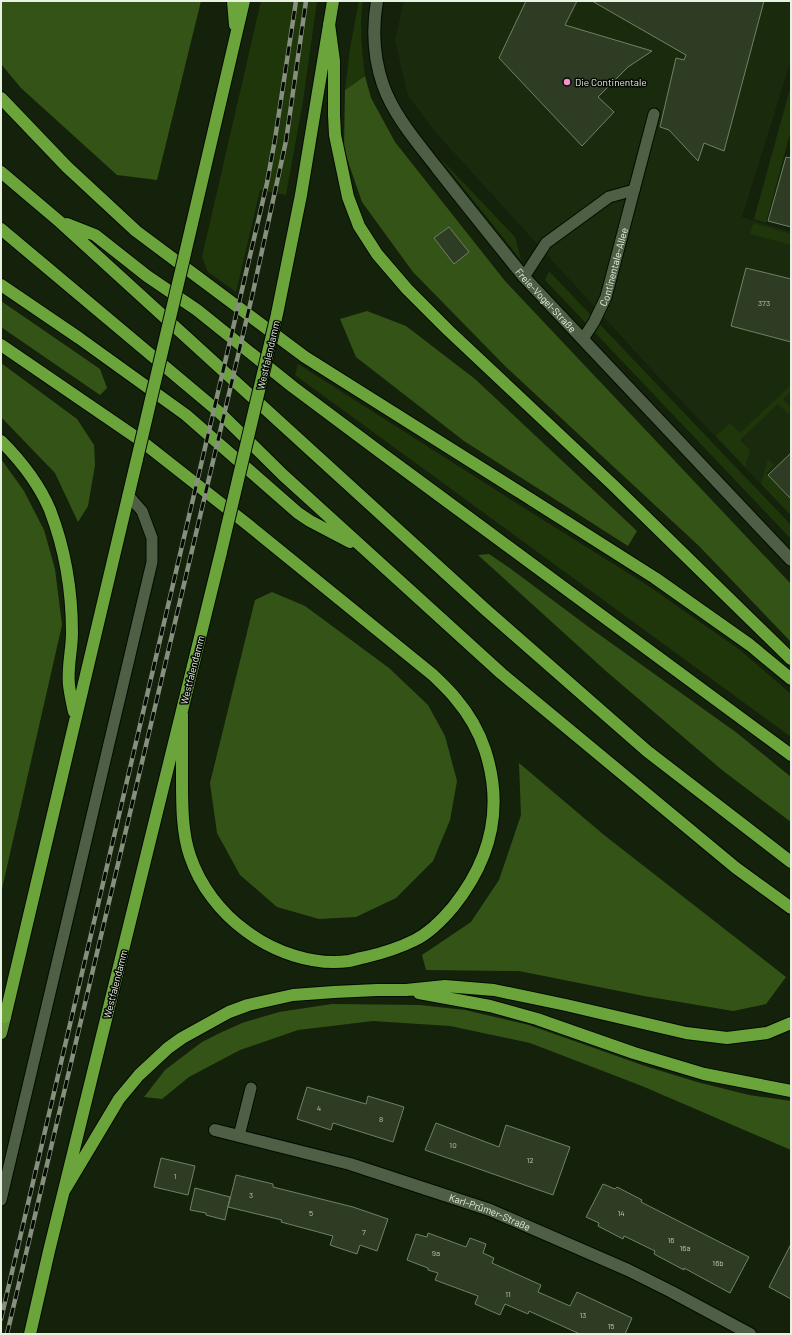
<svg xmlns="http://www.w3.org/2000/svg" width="792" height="1335" font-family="Barlow,sans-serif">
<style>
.built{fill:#1a2a0d}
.green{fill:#1f360a}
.forest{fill:#335416}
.building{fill:#2e3c24;stroke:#708166}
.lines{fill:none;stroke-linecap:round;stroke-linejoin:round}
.service-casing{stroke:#020b00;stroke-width:13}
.minor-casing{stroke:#020b00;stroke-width:14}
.tertiary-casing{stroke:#020b00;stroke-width:14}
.primary-casing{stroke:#020b00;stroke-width:14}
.trunk-casing{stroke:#020b00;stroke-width:14}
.service{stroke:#4f5f45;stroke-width:11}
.minor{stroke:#4f5f45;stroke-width:12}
.tertiary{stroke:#4f5f45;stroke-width:12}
.primary{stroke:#65933e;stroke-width:12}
.trunk{stroke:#6ca43c;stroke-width:12}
.rail-casing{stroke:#85907d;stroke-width:4.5}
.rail{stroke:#050903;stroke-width:3;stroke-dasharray:9;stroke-linecap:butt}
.trunk-bridge-casing{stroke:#020b00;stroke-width:14;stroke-linecap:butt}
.trunk-bridge{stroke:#6ca43c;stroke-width:12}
.poi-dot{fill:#f690cf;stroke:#050903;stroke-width:1.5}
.labels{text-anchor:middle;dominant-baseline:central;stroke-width:3;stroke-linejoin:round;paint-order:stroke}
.number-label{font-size:8px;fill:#bac4b2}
.poi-label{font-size:10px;fill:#e8f1e2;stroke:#050903;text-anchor:start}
.street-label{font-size:10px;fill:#e8f1e2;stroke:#050903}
</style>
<rect width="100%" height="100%" fill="#15220b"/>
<path class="built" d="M404,1h387v59l-49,157 49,15v284l-138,-145 -216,-237 -29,-38 -13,-56z"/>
<path class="green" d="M261,1h56l-14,100 -17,94 -26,-5 -24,102 -28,-20 -6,-15z
M359,1h4c-4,24 -1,50 2,75l-20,14 5,-42z
M791,85v45l-25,93 -12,-4z
M437,155l78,82 6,23z
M753,223l38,11v11l-41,-11z
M549,271l242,254v14l-246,-259z
M298,364l215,137 134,84 93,65 51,44v43l-496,-362z
M791,385v6l-8,8 8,8v4l-3,3 -10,-10 -38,36 10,10 -5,17 -29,-31 14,-13 10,10z
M768,459l6,6 -8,8 25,27v15l-30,-31z"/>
<path class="forest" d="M1,1h200l-44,179 -40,-5 -96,-87 -20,-24z
M365,76l6,22 24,44 110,139 286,303v58l-92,-96 -193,-179 -93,-95 -51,-70 -18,-52 1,-60z
M1,301l99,68 7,19 -7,7 -99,-68z
M367,311l39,15 69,53 162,152 -9,15 -164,-105 -108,-84 -16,-38z
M1,363l76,56 17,26 1,20 -7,41 -10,16 -23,-49 -54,-56z
M1,459l23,32 20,39 11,39 7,56 -61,268z
M489,554l22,15 79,59 147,105 54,44v45l-69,-52 -115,-98 -129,-117z
M272,592l33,14 84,62 39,37 17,31 12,45 -7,39 -17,41 -37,37 -40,19 -37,2 -42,-12 -37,-32 -23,-42 -7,-50 45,-183z
M519,763l85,72 182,142 -20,27 -33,7 -89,-15 -125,-25 -93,-1 -4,-15 49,-33 28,-42 22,-65z
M332,1004l88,1 45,5 64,15 116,41 52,16 52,13 42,6v49l-149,-64 -112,-43 -80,-17 -77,-5 -75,9 -58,20 -51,27 -27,22 -18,-2 21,-27 37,-28 20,-10 20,-9 37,-11z"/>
<path class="building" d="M526,1h51l-12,24 87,26 -24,16 -30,30 16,15 -32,34 -83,-88z
M592,1h172l-40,150 -20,-8 -6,18 -29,-31 -9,-3 16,-69 8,2 2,-5z
M786,157l5,1v69l-23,-6z
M449,227l20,25 -15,12 -20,-26z
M746,268l45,11v63l-60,-16z
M791,453v46l-23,-24z
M307,1087l59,17 2,-8 36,11 -11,35 -60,-19 -2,7 -34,-11z
M436,1123l63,24 7,-22 64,22 -17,48 -128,-45z
M161,1158l34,8 -7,29 -34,-8z
M236,1175l37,9v3l80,20 35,12 -11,32 -17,-6 -3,9 -27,-9 3,-9 -52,-14 1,-2 -54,-13z
M603,1184l12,5 2,-2 25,13 -1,2 108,55 -19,36 -46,-25v2l-30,-16 1,-3 -31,-15 -1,3 -25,-13 1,-3 -13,-6z
M195,1188l35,9 -5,23 -19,-5v-2l-16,-3z
M428,1233l38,14 4,-9 16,6 -3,9 11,5 -2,5 49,22 -3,7 32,14 7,-14 55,26 -7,16h-45l-51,-23 -1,3 -23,-10 -5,11 -25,-11 3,-8 -43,-16 3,-7 -10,-3v-2l-21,-8 9,-26 11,3z
M791,1244v55l-22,-12z"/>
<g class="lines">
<g class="service-casing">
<g id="service">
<path d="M524,277l22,-34 63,-46 25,-7"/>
<path id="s1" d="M583,339l11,-17 12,-25 48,-183"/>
<path d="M239,1136l12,-48"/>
<path d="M1,1200l151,-638v-24l-10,-27 -14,-16"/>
</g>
</g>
<g class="minor-casing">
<g id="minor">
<path id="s2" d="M215,1130l135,34 140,46 138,60 44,22 78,42"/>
</g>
</g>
<g class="tertiary-casing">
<g id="tertiary">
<path id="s3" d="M377,1c-5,29 -4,55 6,84 11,31 34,57 54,83 29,37 58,73 87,109l267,283"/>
</g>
</g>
<g class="primary-casing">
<path id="primary" d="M1,1033l4,-16"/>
</g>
<g class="trunk-casing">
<path id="trunk" d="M233,1l2,24
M329,24l5,37v54l1,20 4,19 9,43 11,29 18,28 30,35 41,41 165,155 178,174
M1,98l66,69 69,64 169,126 216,136 134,85 95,67 41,34
M1,172l59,50 426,388 161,141 144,111
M67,224l28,11 52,41 50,34 96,77 87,65 411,303
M191,228l53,-227
M1,229l218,183 64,63 219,199 234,194 55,40
M1,285l78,53 107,77 112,98 12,8 40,21
M277,314l24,-119 32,-194
M1,345l139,95 107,84 186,151c8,8 16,15 23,24 12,14 23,33 29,51 19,58 6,110 -32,157 -10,12 -24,26 -38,33 -16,8 -32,13 -49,17 -6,1 -12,3 -17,4 -36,5 -75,-9 -103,-30 -25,-18 -46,-45 -56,-75 -8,-23 -8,-51 -8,-76 0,-22 0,-44 0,-66
M1,441c19,19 38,43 49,69 15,39 22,82 22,123 0,17 -5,35 -3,52 1,9 3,18 5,27
M419,993l71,13 47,13 97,34 70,21 87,17
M5,1017l132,-558
M64,1191l55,-92 20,-24 29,-27 14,-10 47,-26 19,-7 45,-10 41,-3 43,-2h29l39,-4 49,4 72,15 120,28 41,5 40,-5 24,-10
M30,1334l19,-83 172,-699"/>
</g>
<use href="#service" class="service"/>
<use href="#minor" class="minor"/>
<use href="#tertiary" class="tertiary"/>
<use href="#primary" class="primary"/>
<use href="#trunk" class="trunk"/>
<g class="rail-casing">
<path id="rail" d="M1,1319l266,-1136 8,-44 21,-138
M7,1334l246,-1042 33,-151 20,-140"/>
</g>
<use href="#rail" class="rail"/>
<g class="trunk-bridge-casing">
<path id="trunk-bridge" d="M137,459l54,-231
M221,552l56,-238"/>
</g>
<use href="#trunk-bridge" class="trunk-bridge"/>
</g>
<circle class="poi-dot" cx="567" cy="82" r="4"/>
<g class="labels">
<g class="number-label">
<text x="764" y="303">373</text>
<text x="319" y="1108">4</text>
<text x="381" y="1119">8</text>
<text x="453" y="1145">10</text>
<text x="530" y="1160">12</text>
<text x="175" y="1176">1</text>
<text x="251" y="1195">3</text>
<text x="311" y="1213">5</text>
<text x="621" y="1213">14</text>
<text x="364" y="1232">7</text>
<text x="671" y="1240">16</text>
<text x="685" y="1248">16a</text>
<text x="436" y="1253">9a</text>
<text x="718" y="1263">16b</text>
<text x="508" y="1294">11</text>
<text x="583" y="1315">13</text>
<text x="611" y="1326">15</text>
</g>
<g class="poi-label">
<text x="575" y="82">Die Continentale</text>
</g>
<g class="street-label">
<text stroke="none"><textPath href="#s1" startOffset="79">Continentale-Allee</textPath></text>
<text stroke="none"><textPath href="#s3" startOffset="356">Freie-Vogel-Straße</textPath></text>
<text transform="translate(268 355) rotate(-77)">Westfalendamm</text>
<text transform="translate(192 670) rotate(-76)">Westfalendamm</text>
<text transform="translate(115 984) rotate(-76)">Westfalendamm</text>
<text stroke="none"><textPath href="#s2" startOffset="287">Karl-Prümer-Straße</textPath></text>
</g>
</g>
<rect width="792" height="1335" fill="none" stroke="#e8f1e2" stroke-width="4"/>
</svg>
